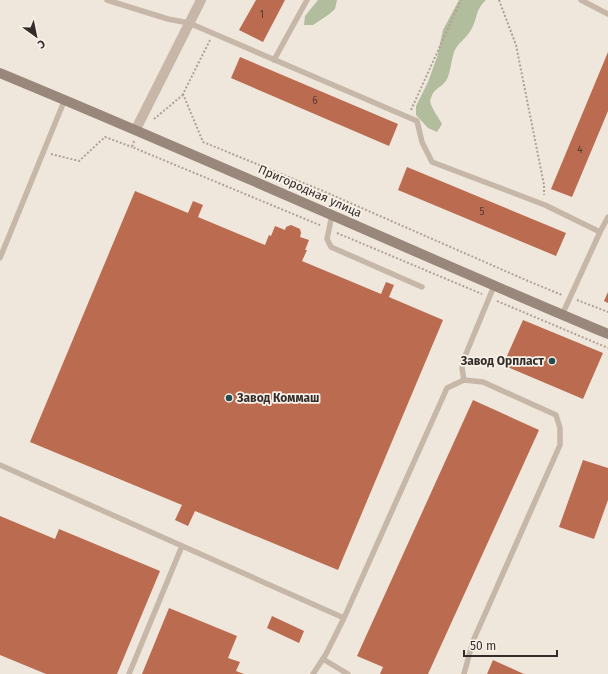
<svg xmlns="http://www.w3.org/2000/svg" width="608" height="674" font-family="'Fira Sans',sans-serif">
<style>
.green{fill:#b2bd9d}
.building{fill:#bb6b4f}
.lines{fill:none;stroke-linecap:round;stroke-linejoin:round}
.path{stroke:#b2a193;stroke-width:2;stroke-dasharray:2 2;stroke-linecap:butt}
.service{stroke:#c6b7a9;stroke-width:5.5}
.tertiary{stroke:#c6b7a9;stroke-width:10}
.secondary{stroke:#9a877b;stroke-width:10}
.poi-dot{fill:#214d52;stroke:#f8f1e8;stroke-width:1.5}
.labels{text-anchor:middle;dominant-baseline:central;stroke-width:3.5;stroke-linejoin:round;paint-order:stroke}
.number-label{font-size:10px;fill:#563c32}
.street-label{font-size:12px;fill:#342c28;stroke:#f8f1e8}
.poi-label{font-size:12px;font-weight:bold;fill:#342c28;stroke:#f8f1e8;text-anchor:end}
</style>
<rect width="100%" height="100%" fill="#efe7dc"/>
<path class="green" d="M318,0h19l-2,9 -7,6 -15,10h-9l1,-9z
M459,0h27c-12,11 -8,21 -17,33 -5,7 -12,11 -15,19 -3,9 -3,18 -7,27 -3,6 -9,8 -13,13 -2,2 -3,6 -4,9 2,9 8,15 12,23l-5,8 -9,-4 -12,-13v-9l12,-24 9,-25 6,-27z"/>
<path class="building" d="M256,0h29l-22,42 -24,-12z
M608,52v59l-36,86 -21,-8z
M240,57l158,67 -9,22 -158,-68z
M407,167l159,66 -10,23 -158,-66z
M135,191l53,22 5,-12 10,4 -5,12 67,28 4,-10 2,1 4,-10 10,4 1,-3 5,-2 9,4 1,4 -1,4 9,3 -4,10h2l-5,11 79,33 5,-12 8,3 -5,12 54,23 -105,250 -143,-59 -7,15 -13,-6 7,-15 -152,-63z
M608,292v11l-4,-2z
M523,320l80,33 -20,46 -80,-34z
M473,400l66,30 -111,244h-48l3,-7 -26,-11z
M583,460l25,8v32l-14,39 -35,-12z
M0,516l55,23 4,-10 101,42 -43,103h-71l-46,-19z
M169,608l68,28 -9,22 12,4 -4,9 8,3h-102z
M272,616l32,15 -5,12 -32,-15z
M493,660l31,14h-37z"/>
<g class="lines">
<path class="path" d="M499,0l17,45 28,140v10
M210,40l-27,54 20,48 120,49 205,90 34,14
M411,110l50,-110
M154,119l30,-25
M134,141l-2,6 190,79
M51,154l28,7 26,-24 27,10
M337,233l145,61
M577,300l31,12
M497,301l111,47"/>
<path class="service" d="M107,0l61,19 21,4 228,98 5,21 10,20 113,43 55,27 -38,83
M581,0l27,14
M274,60l33,-60
M332,215l-5,24 4,8 91,40
M600,232l8,-15
M0,258l65,-159
M464,380l-2,-12 1,-7 31,-75
M0,465l344,153
M323,659l25,15
M129,674l53,-128
M313,674l13,-20 18,-36 103,-230 17,-8 19,2 73,33 4,13v17l-87,196 -9,33"/>
<path class="tertiary" d="M136,129l65,-129"/>
<path class="secondary" d="M0,73c204,84 405,176 608,261"/>
</g>
<g class="poi-dot">
<circle cx="552" cy="361" r="4"/>
<circle cx="229" cy="398" r="4"/>
</g>
<g class="labels">
<g class="number-label">
<text x="262" y="15">1</text>
<text x="315" y="101">6</text>
<text x="580" y="150">4</text>
<text x="482" y="212">5</text>
</g>
<g class="street-label">
<text transform="translate(310 191) rotate(24)">Пригородная улица</text>
</g>
<g class="poi-label">
<text x="544" y="361">Завод Орпласт</text>
<text x="237" y="398" text-anchor="start">Завод Коммаш</text>
</g>
</g>
<g transform="translate(36 36) rotate(147)" stroke="#f8f1e8" stroke-width="3" paint-order="stroke">
<path d="M0-3L7 15L0 10L-7 15Z" fill="#342c28"/>
<text y="-6" font-size="11" font-weight="bold" text-anchor="middle" fill="#342c28">С</text>
</g>
<path d="M464 650v6h93v-6" fill="none" stroke="#342c28" stroke-width="2"/>
<text x="470" y="650" font-size="12" fill="#342c28" stroke="#f8f1e8" stroke-width="3" paint-order="stroke">50 m</text>
</svg>
